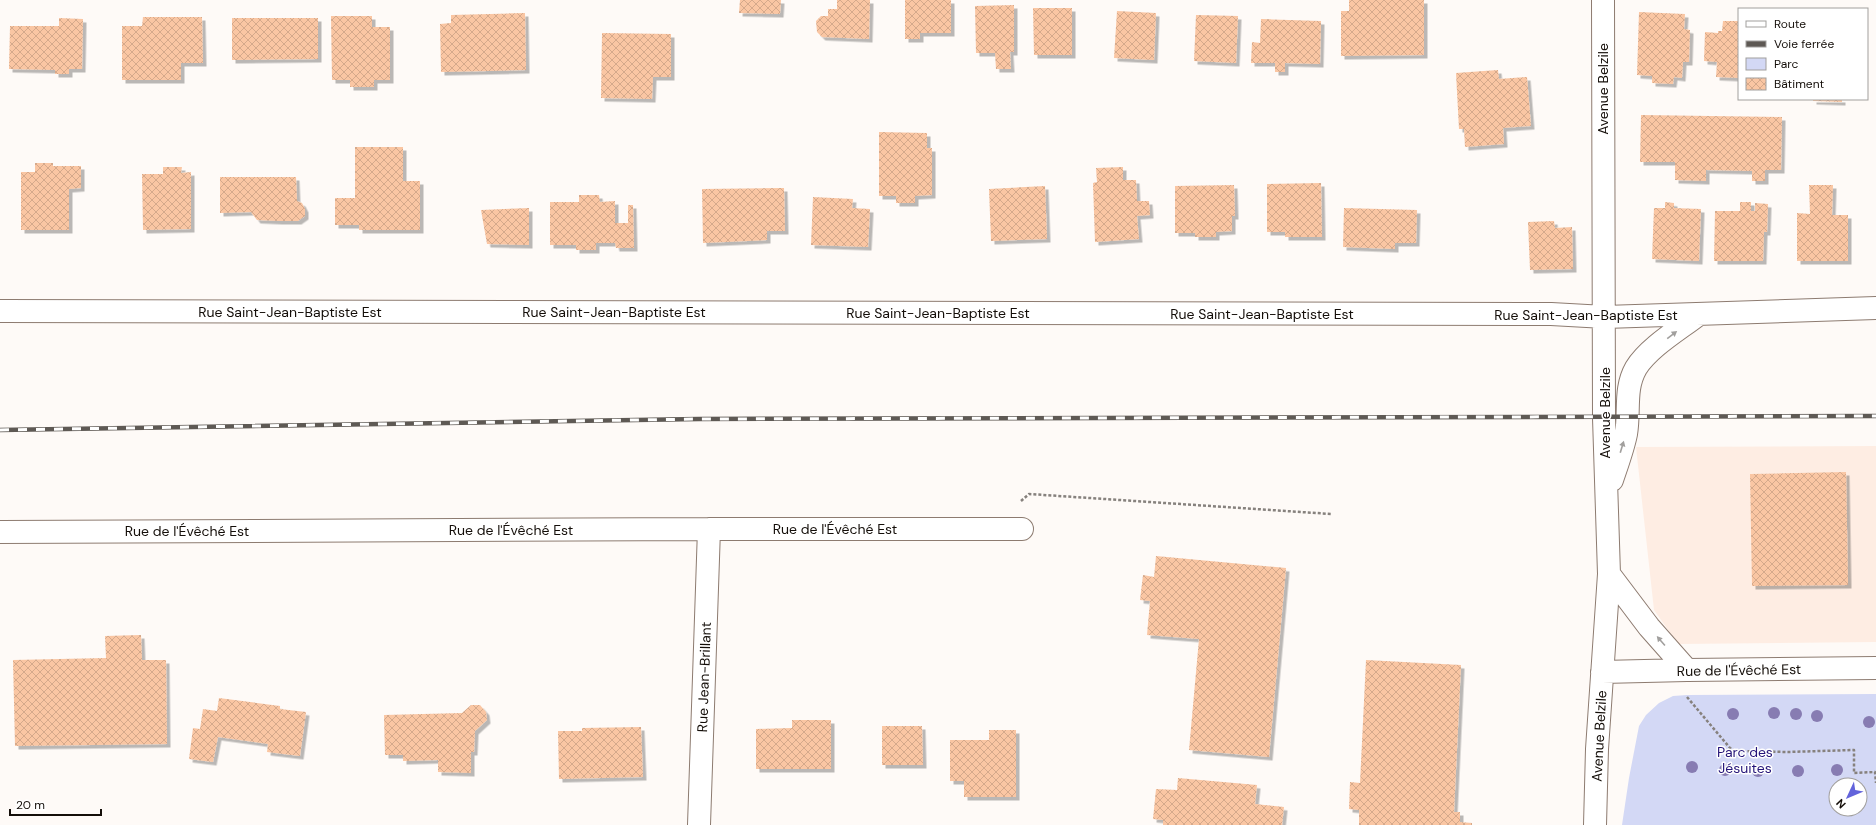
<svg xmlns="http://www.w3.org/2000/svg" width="1876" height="825" font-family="'DM Sans',sans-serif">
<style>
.built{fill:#feede3}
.park{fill:#d3d8f5;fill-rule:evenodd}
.building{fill:url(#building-cross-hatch);filter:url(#shadow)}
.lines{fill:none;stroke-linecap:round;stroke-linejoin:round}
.minor-casing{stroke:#8d7b70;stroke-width:24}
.tertiary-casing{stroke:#8d7b70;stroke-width:24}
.path{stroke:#86817d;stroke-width:2.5;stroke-dasharray:3 2;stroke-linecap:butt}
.minor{stroke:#fff;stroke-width:22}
.tertiary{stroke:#fff;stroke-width:22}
.rail-casing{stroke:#5e5954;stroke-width:4.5}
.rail{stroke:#fff;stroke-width:3;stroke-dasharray:9;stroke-linecap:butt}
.tree{fill:#877cb2}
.oneway{fill:#a19f9d}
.labels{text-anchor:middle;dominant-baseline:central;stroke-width:3;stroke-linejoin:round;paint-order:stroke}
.street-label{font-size:14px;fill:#140e09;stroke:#fff}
.park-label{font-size:14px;fill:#251579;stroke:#fff}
</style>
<defs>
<pattern id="building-cross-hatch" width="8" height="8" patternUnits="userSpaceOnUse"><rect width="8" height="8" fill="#fac6a3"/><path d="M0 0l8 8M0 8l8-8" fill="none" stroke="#d5a98b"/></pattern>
<filter id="shadow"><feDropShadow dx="3.5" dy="3.5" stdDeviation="0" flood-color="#0004"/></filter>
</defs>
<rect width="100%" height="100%" fill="#fefaf7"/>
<path class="built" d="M1876,446v196l-198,2 -24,-34 -18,-163z"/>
<path class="park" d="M1876,694v131h-254l7,-47 10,-52 7,-11 13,-12 14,-7 14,-1zM1836,785h24v24h-24z"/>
<path class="building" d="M740,0h41l-1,14 -41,-1z
M837,0h33l-1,39 -47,-2 -5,-5 -1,-11 5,-5h7v-7h9z
M905,0h46v33h-31v6h-15z
M1349,0h75v55l-83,1v-45h8z
M1014,5v47h-4l1,17h-15l-1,-16h-19l-1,-47z
M1033,8h39v47h-38z
M1117,11l39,2 -2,47 -40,-2z
M1639,12l46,2 -1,15 6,1 -1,32h-6l-1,16 -8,-1 -1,7 -21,-1v-7l-15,-1z
M525,13l1,57 -85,2 -1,-48 11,-1v-8z
M1196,15l42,1 -2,47 -42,-2z
M331,16h41v11h18v53h-16v7h-24v-7h-18z
M143,17h59l1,46h-22v17h-59v-54h20z
M59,18l24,1 -1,50h-13v5h-14v-4l-46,-1 1,-43h49z
M232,18h86v41l-86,1z
M1261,19l60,2 -1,43 -35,-1v9h-10v-9h-24l1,-21 8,1z
M1723,21h16v57l-23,-1 1,-15 -13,-1 1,-29 13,1v-2h4z
M602,33l69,1v43h-18l-1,22 -51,-1z
M1498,70l1,9 28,-2 4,49 -28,2 1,16 -39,3 -1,-18h-5l-3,-56z
M1813,99h29v3l-29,-1z
M1641,115l141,2 -1,53h-16v11h-13v-10l-46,-1v11l-31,-1v-18h-35z
M879,132l48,1v15h5v47l-17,1v7h-19v-7h-17z
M355,147h48v34h17v49h-61v-5h-24v-27h20z
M35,163h18v3h28v22l-12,1v41h-48v-58h14z
M163,167h19l-1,6 10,-1v57l-48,1 -1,-56h21z
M1123,167v13h13l1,21h12l1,14 -13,1 2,23 -44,3 -2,-59 4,-1 -1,-14z
M220,177h76l1,24 5,2 3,6v7l-7,5h-19l-22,-1 -6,-8 -31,1z
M1321,183l1,54h-37v-5h-18v-48z
M1234,185l1,31h-3v15l-16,1v5h-21v-4h-20v-47z
M1809,185h24l-1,30h16v46h-51v-48l13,1z
M1045,186l2,53 -56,2 -2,-52z
M784,188l1,43h-18v9l-64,3 -1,-54z
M579,195h20l1,7 15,-1v22h13v-18h5l1,43h-18l-1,-5h-19v7h-20v-5h-26v-43h29z
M813,197l40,2 -1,9 18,1 -2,38 -57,-2z
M1665,202l9,1v5l27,1 -2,52 -47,-2 2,-51h11z
M1740,202h11v9h4v-8l13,1 -1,28h-3l-1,29h-49l1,-50h25z
M529,208v37l-42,-1 -6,-34z
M1344,208l73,2 -1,33h-21v6l-52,-2z
M1554,221l1,7 17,-1 1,42 -43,1 -2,-48z
M1846,472l2,113 -96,1 -2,-112z
M1156,556l130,12 -17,189 -80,-7 10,-111 -52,-4 3,-34 -10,-1 3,-25 11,2z
M141,635l1,25h24l1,84 -152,2 -2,-86 93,-2 -1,-22z
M1366,660l95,5 -7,147h6v10l12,1v2h-113v-15l-10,-1 1,-27 10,1z
M219,698l61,8v3l26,3 -6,44 -33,-4 1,-8 -50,-7 -5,25 -24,-3 4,-31 7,1 3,-20 14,2z
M471,705h9l6,7 1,8 -12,11 -1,21h-3v21l-33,-1v-12l-35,1v-6h-18l-1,-40 78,-2z
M792,720h39v49h-75v-40l36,-1z
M882,726h40l1,39h-41z
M641,727l2,50 -84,2 -1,-48h24v-3z
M989,730h27v67h-52v-16h-14v-41h39z
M1178,778l79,7 -2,19 29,3 -2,18h-119v-5l-10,-1 3,-30 21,1z"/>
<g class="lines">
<g class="minor-casing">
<path id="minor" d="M0,532l709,-3h313
M699,825l10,-296"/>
</g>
<g class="tertiary-casing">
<path id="tertiary" d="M0,311l1551,3 54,3 271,-9
M1612,480c5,-15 11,-31 14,-46 4,-23 -2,-45 10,-66 13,-21 44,-39 63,-54
M1609,574l40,53 38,43
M1602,672l85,-2 189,-2
M1595,825l2,-76 12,-175 -5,-156 -1,-418"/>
</g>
<path class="path" d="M1021,501l8,-7 302,20
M1687,697l43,51 5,3 53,1 66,-2v23l21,-1 1,11"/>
<use href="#minor" class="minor"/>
<use href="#tertiary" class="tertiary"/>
<g class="rail-casing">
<path id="rail" d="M0,430l699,-11 1177,-3"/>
</g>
<use href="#rail" class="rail"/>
</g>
<g class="tree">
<circle cx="1774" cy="713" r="6"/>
<circle cx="1733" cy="714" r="6"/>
<circle cx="1796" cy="714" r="6"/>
<circle cx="1817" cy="716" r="6"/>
<circle cx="1869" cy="722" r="6"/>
<circle cx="1692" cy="767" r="6"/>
<circle cx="1725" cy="770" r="6"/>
<circle cx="1837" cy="770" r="6"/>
<circle cx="1758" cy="771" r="6"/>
<circle cx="1798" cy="771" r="6"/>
</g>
<defs><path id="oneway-solid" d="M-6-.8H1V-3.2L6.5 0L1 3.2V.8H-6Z"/></defs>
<g class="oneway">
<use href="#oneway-solid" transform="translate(1672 335) rotate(-37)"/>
<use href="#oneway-solid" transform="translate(1622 447) rotate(-73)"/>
<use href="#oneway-solid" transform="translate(1661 641) rotate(-131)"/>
</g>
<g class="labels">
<g class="street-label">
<text transform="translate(1603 89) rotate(-90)">Avenue Belzile</text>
<text x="290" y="312">Rue Saint-Jean-Baptiste Est</text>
<text x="614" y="312">Rue Saint-Jean-Baptiste Est</text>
<text x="938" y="313">Rue Saint-Jean-Baptiste Est</text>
<text x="1262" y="314">Rue Saint-Jean-Baptiste Est</text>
<text x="1586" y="315">Rue Saint-Jean-Baptiste Est</text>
<text transform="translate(1605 413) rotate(-90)">Avenue Belzile</text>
<text x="835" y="529">Rue de l'Évêché Est</text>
<text x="511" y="530">Rue de l'Évêché Est</text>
<text x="187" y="531">Rue de l'Évêché Est</text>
<text transform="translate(1739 670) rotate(-1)">Rue de l'Évêché Est</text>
<text transform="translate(704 677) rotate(-88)">Rue Jean-Brillant</text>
<text transform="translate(1599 736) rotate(-87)">Avenue Belzile</text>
</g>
<g class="park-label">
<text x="1745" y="752">Parc des<tspan x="1745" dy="16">Jésuites</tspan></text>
</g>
</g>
<rect x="1738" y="8" width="130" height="92" fill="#ffffff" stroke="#a19f9d"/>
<rect x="1746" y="21" width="20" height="6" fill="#ffffff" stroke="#a19f9d"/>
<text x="1774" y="28" font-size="12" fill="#140e09">Route</text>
<rect x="1746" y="41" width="20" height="6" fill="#5e5954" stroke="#a19f9d"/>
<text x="1774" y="48" font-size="12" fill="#140e09">Voie ferrée</text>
<rect x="1746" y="58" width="20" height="12" fill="#d3d8f5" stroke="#a19f9d"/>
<text x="1774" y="68" font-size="12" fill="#140e09">Parc</text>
<rect x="1746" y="78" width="20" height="12" fill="url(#building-cross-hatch)" stroke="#a19f9d"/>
<text x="1774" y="88" font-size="12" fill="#140e09">Bâtiment</text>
<g transform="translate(1848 797) rotate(226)"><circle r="19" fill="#ffffff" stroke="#a19f9d"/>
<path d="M0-3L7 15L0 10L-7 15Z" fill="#6263db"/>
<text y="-6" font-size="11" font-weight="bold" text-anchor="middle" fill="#140e09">N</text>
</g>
<path d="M10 809v6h91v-6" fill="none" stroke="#140e09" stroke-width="2"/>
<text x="16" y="809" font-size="12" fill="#140e09" stroke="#ffffff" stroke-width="3" paint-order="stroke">20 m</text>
</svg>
